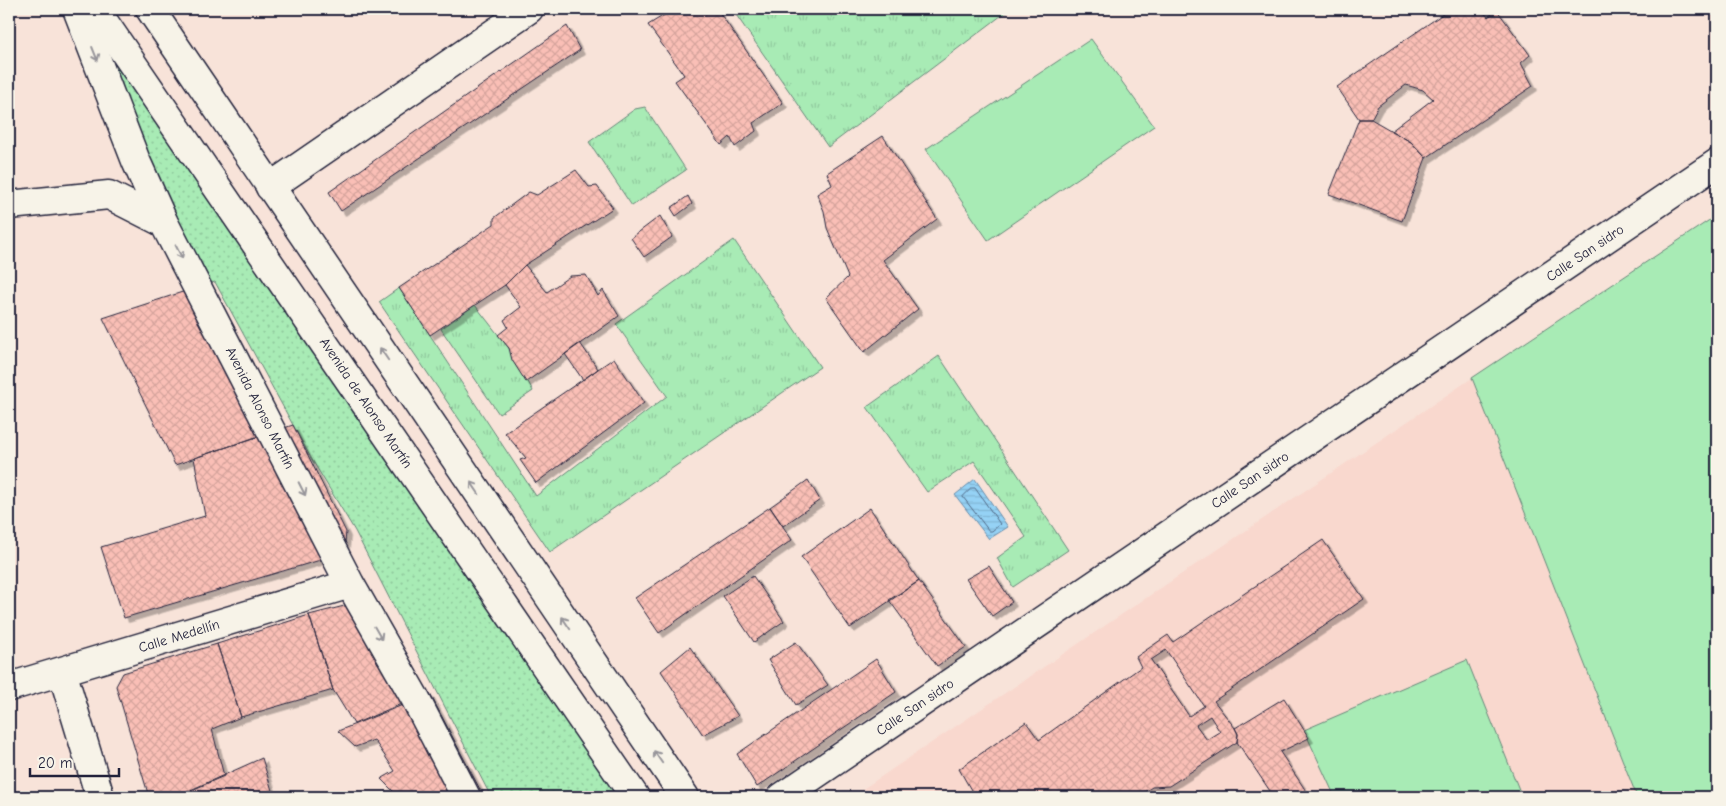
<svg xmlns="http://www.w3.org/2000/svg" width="1726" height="806" font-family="'Comic Neue',sans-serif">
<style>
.built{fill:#f9d8ce}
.grass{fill:url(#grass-tufts);stroke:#658678}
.park{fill:url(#park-dots);stroke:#658678}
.garden{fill:#a8ebb5;stroke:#658678}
.water{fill:url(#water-rules);stroke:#678cab}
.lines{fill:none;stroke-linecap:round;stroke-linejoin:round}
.shore{stroke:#506885;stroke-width:1}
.building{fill:url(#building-cross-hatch);stroke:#22223b;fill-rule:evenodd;filter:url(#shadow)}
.street-casing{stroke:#22223b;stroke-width:31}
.secondary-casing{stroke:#22223b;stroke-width:31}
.street{stroke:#f7f3e8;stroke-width:28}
.secondary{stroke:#f7f3e8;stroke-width:28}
.oneway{stroke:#97959a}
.labels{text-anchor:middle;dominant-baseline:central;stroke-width:4.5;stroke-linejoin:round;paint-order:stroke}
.street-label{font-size:14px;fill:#22223b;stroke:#f7f3e8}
</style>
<defs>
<pattern id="grass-tufts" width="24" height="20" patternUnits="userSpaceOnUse" patternTransform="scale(1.25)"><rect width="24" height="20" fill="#a8ebb5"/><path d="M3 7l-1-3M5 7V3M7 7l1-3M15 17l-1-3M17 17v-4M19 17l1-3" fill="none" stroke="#90c99d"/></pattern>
<pattern id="park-dots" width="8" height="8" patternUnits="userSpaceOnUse" patternTransform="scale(1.25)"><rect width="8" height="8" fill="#a8ebb5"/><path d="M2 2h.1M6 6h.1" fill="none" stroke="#90c99d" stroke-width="1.8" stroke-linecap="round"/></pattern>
<pattern id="water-rules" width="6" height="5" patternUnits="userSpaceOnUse" patternTransform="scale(1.25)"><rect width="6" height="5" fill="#95d2f5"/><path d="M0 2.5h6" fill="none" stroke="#80b4d3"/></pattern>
<pattern id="building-cross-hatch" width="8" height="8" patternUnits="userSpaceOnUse" patternTransform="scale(1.25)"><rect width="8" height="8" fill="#fabfb6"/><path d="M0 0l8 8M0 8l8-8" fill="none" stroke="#d6a49d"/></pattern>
<filter id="shadow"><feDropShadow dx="4.5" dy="4.5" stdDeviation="0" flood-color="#0004"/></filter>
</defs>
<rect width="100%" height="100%" fill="#f8e3d9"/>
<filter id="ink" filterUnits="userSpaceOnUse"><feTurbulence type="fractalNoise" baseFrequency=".02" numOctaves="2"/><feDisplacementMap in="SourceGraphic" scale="10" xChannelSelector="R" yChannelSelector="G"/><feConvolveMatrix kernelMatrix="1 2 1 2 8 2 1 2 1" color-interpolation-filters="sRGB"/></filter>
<g filter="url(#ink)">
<path class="built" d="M1472,378l165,419h-786z"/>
<path class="grass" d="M732,9h278l-182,138z
M645,107l41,63 -54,36 -43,-64 46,-33z
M734,240l86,127 -270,185 -171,-250 20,-14 137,208 131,-100 -51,-72z
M475,305l39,50 19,36 -34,23 -58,-85z
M939,356l129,194 -55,37 -16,-29 29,-21 -52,-76 -47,31 -60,-85z"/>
<path class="park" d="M95,9l540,788h-144l-136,-266 -44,-73 -96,-176 -14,4 -65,-125z"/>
<path class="garden" d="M1091,39l63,87 -166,114 -62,-91z
M1717,215v582h-80l-165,-419z
M1467,660l55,137h-187l-31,-67z"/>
<path class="water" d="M975,479l33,48 -19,12 -34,-44z"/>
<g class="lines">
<path class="shore" d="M972,488h3l25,36 -8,7h-3l-26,-34z"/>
</g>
<path class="building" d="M674,9h43l66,94 -30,20 3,8 -21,16 -5,-10 -9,8 -46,-64 9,-6 -36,-50z
M1450,9h31l7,8 9,-7 33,45 -9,8 12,23 -107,72 -15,-16 -20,-11 42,-32 -10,-9 -17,-5 -28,21 -7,13h-12l-22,-32z
M567,26l13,24 -239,161 -12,-19z
M1359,119h12l40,23 15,16 -24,63 -73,-27z
M883,136l54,83 -54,41 35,49 -54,43 -38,-54 22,-21 -21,-49 -3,-17 -7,-17 15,-9 -5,-12z
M576,170l13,17 8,-1 16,22 -88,57 -20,20 -75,50 -31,-47 95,-64v-6l35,-26 8,3z
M688,196l4,8 -16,12 -5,-8z
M660,216l12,21 -28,20 -13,-19z
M525,265l22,27 23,-16 16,-1 12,21 5,-6 16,26 -93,66 -14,-22 -3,-12 -11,-13 10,-8 -4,-7 17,-13 -16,-22z
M207,284l72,145 -104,36 -72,-147z
M580,343l18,26 -15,11 -18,-26z
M614,358l30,45 -108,80 -16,-23 6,-2 -21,-25z
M293,425l53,107 -2,21 -220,65 -23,-71 104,-31 -11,-58z
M808,480l12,20 -37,26 -13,-19z
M770,507l22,33 -133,93 -24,-35z
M870,508l49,73 -69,47 -49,-71z
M1323,540l41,59 -150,102 21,27 3,6 -1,8 -68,44 -17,1 -15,10h-162l-16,-28 67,-47 13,18 102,-73 -5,-10 32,-22 5,7zM1166,650l38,56 -15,10 -38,-56zM1210,716l10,16 -13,8 -11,-15z
M989,566l23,36 -20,14 -26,-37z
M753,576l31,45 -30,21 -31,-46z
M919,581l47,66 -29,19 -48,-66z
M360,602l55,96 -61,26 -21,-34 -24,-75z
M309,615l24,75 -92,27 -24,-73z
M796,642l32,43 -32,20 -28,-45z
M217,644l24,73 -29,12 12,47 -48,21h-27l-33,-111 7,-13z
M690,647l48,69 -35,19 -42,-64z
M876,659l20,33 -139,95 -20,-33z
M430,694l54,103h-85l-18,-18 14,-8 -21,-31 -19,7 -17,-16z
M1284,698l25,40 -29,14 30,45h-36l-37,-55 1,-8 -3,-6z
M262,758l12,39h-99z"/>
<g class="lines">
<g class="street-casing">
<path id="street" d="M77,9l59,152 28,62 186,361 65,114 51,99
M150,9l535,788
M270,187l259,-178
M9,205l100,-10 55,28
M62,671l38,126
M9,687l341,-103
M782,797l935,-634"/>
</g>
<g class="secondary-casing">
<path id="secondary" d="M95,9l540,788"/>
</g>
<use href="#street" class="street"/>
<use href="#secondary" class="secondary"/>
</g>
<defs><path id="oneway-shaft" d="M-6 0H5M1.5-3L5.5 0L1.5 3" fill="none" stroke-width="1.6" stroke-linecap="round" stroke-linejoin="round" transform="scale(1.25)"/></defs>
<g class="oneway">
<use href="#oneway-shaft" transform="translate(95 54) rotate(68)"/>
<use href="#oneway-shaft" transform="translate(179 252) rotate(63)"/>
<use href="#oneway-shaft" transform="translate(384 354) rotate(-124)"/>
<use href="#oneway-shaft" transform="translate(475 488) rotate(-124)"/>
<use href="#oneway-shaft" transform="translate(302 489) rotate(63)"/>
<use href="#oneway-shaft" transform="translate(566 623) rotate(-124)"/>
<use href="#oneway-shaft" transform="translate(378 633) rotate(60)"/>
<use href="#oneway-shaft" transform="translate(658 757) rotate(-124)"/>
</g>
</g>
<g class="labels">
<g class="street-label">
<text transform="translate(1585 253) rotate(-34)">Calle San sidro</text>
<text transform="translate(366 403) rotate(56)">Avenida de Alonso Martín</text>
<text transform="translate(260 408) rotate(63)">Avenida Alonso Martín</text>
<text transform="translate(1250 480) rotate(-34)">Calle San sidro</text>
<text transform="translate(179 636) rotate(-17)">Calle Medellín</text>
<text transform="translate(915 707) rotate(-34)">Calle San sidro</text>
</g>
</g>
<rect width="1726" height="806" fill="none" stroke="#f7f3e8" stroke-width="30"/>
<rect x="15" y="15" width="1696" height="776" fill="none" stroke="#22223b" stroke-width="2" filter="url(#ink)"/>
<path d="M30 768v8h89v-8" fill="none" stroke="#22223b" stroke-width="2.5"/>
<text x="38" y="768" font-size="15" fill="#22223b" stroke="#f7f3e8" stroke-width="4" paint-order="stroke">20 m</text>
</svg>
